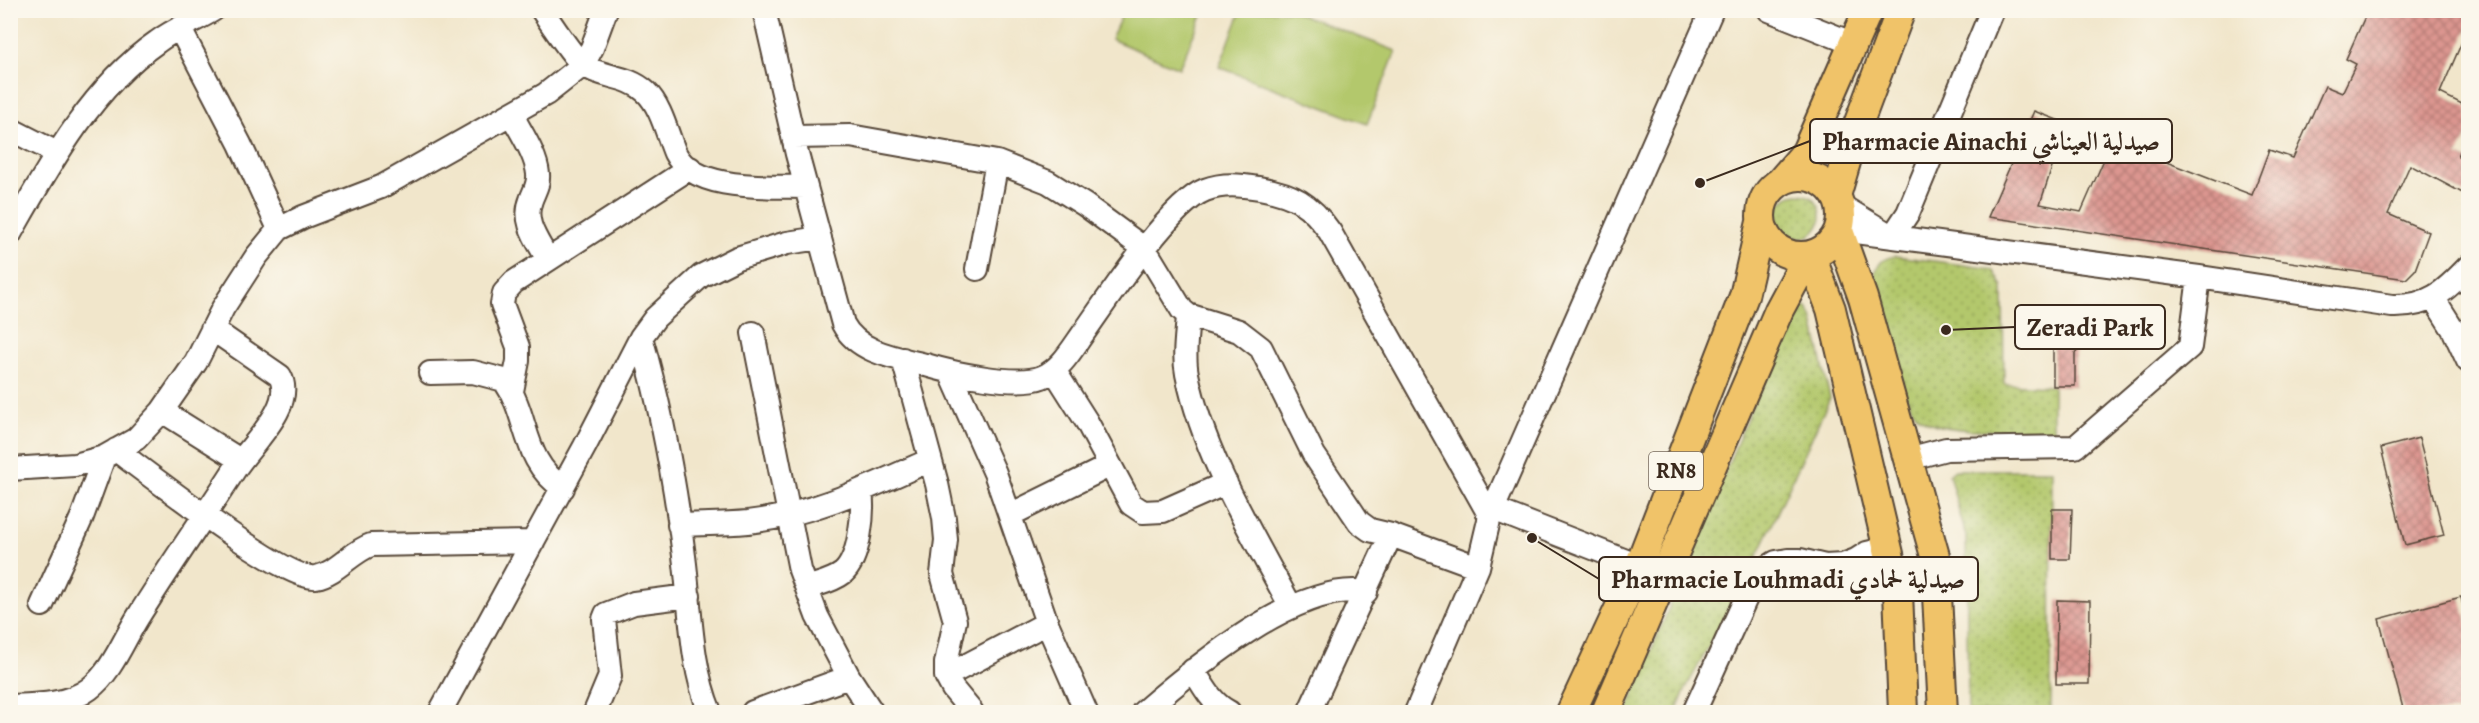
<svg xmlns="http://www.w3.org/2000/svg" width="2479" height="723" font-family="Alegreya,Amiri,serif">
<style>
.green{fill:url(#green-dots);stroke:#777945;stroke-width:1.5}
.pitch{fill:#b3c86c;stroke:#777945;stroke-width:1.5}
.building{fill:url(#building-cross-hatch);fill-rule:evenodd}
.lines{fill:none;stroke-linecap:round;stroke-linejoin:round}
.minor-casing{stroke:#564638;stroke-width:26}
.major-casing{stroke:#564638;stroke-width:32}
.minor{stroke:#fff;stroke-width:22}
.major{stroke:#f0c369;stroke-width:28}
.labels{text-anchor:middle;dominant-baseline:central;stroke-width:4.5;stroke-linejoin:round;paint-order:stroke}
.shield{fill:#fbf7ec;stroke:#75685c;stroke-width:1.5}
.shield-label{font-size:22px;font-weight:bold;fill:#3b2a1e}
.leader{fill:none;stroke:#3b2a1e;stroke-width:2}
.callout-dot{fill:#3b2a1e;stroke:#fbf7ec;stroke-width:2}
.callout{fill:#fbf7ec;stroke:#3b2a1e;stroke-width:2}
.callout-label{font-size:26px;text-anchor:middle;font-weight:bold;fill:#3b2a1e}
</style>
<defs>
<pattern id="green-dots" width="8" height="8" patternUnits="userSpaceOnUse" patternTransform="scale(1.5)"><rect width="8" height="8" fill="#b3c86c"/><path d="M2 2h.1M6 6h.1" fill="none" stroke="#93a358" stroke-width="1.8" stroke-linecap="round"/></pattern>
<pattern id="building-cross-hatch" width="8" height="8" patternUnits="userSpaceOnUse" patternTransform="scale(1.5)"><rect width="8" height="8" fill="#dc9690"/><path d="M0 0l8 8M0 8l8-8" fill="none" stroke="#b47b75"/></pattern>
</defs>
<rect width="100%" height="100%" fill="#fbf7ec"/>
<filter id="ink" filterUnits="userSpaceOnUse"><feTurbulence type="fractalNoise" baseFrequency=".0167" numOctaves="2"/><feDisplacementMap in="SourceGraphic" scale="12" xChannelSelector="R" yChannelSelector="G"/><feConvolveMatrix kernelMatrix="1 2 1 2 8 2 1 2 1" color-interpolation-filters="sRGB"/></filter>
<filter id="wash" filterUnits="userSpaceOnUse"><feTurbulence type="fractalNoise" baseFrequency=".008" numOctaves="4" result="noise"/><feDisplacementMap in="SourceGraphic" scale="24" xChannelSelector="R" yChannelSelector="G"/><feGaussianBlur stdDeviation="1.35" result="paint"/><feColorMatrix in="noise" values="0 0 0 0 0 0 0 0 0 0 0 0 0 0 0 0 0 1.4 0 .05"/><feComposite in="paint" operator="in"/></filter>
<g filter="url(#wash)">
<rect width="100%" height="100%" fill="#f1e6cb"/>
<path class="green" d="M1777 216a22 22 0 1 1 44 0a22 22 0 1 1-44 0Z
M1896,256l90,12 8,3 9,16 1,97 49,2v45c-32,-1 -105,4 -131,-12 -8,-5 -12,-14 -16,-22l-32,-122c5,-12 8,-17 22,-19z
M1801,306l6,2 5,8 18,82 -79,172 -65,118 -10,24h-50l165,-400 4,-4z
M1955,470h97l-1,242h-83l-2,-176 -17,-61z"/>
<path class="pitch" d="M1124,10h80v1l-25,57 -68,-29z
M1241,11h51l104,40 -29,73 -148,-57z"/>
<g id="blocks">
<path class="building" d="M2368,10h100v18l-28,65 28,14v28l-10,21 10,5v35l-58,-31 -22,49 41,18 -14,38 -9,9 -418,-62 46,-106 218,84 17,-45 24,8 32,-72 17,7 14,-29 -10,-5zM2061,140l45,15 -25,57 -41,-8z
M2081,310l52,6 -3,24 -33,-4 -22,17v33h-22v-52z
M2419,438l25,97 -39,10 -24,-97z
M2052,509h20l-2,50h-18z
M2461,597l7,29v86h-64l-25,-93z
M2057,600l33,1 -1,83h-33z"/>
</g>
</g>
<g filter="url(#ink)">
<use href="#blocks" fill-opacity="0" stroke="#564638" stroke-width="1.5"/>
<g class="lines">
<g class="minor-casing">
<path id="minor" d="M542,10c8,12 32,48 41,55 19,13 45,10 63,27 15,14 21,42 29,61 19,39 96,33 131,34
M764,10l33,144 46,170c15,29 54,34 83,41 26,8 91,22 116,12 20,-8 31,-30 43,-46 23,-33 86,-128 120,-141 18,-7 36,-5 54,-2 34,6 51,15 71,44l160,284
M1769,10l85,34
M180,29l60,115 39,85
M512,115c9,18 24,39 26,59 1,11 -4,17 -7,26 -9,22 7,41 17,60
M10,129l47,24
M793,137l57,-1 147,26 51,20 37,23 60,44 37,61 6,5 51,16 22,17 53,107 37,55 8,12 11,8 21,5
M1840,205l46,28
M1840,230l359,47 193,29c37,1 52,-14 76,-39
M10,234c38,-67 82,-147 147,-192 17,-13 38,-21 56,-32
M1892,237l16,-24 84,-203
M977,269l20,-107
M2434,299l19,30 15,32
M1188,315c-1,19 -5,40 -1,59 17,83 65,159 104,233
M753,333l47,237 17,46 32,61 23,35
M641,337c20,71 34,146 43,219 7,52 6,108 26,156
M903,359l34,125 7,34 2,22 -4,34 13,47 -9,42v13l7,13 19,23
M1054,370l33,52 44,82 12,8 20,-1 63,-28
M950,372l45,101 52,150 39,89
M430,373l43,-1 31,8c26,37 17,80 59,108
M512,391l6,-30v-14l-16,-43 2,-11 10,-11 176,-114
M162,411l78,49
M116,450c31,23 171,132 200,127 21,-4 35,-25 55,-32l162,-3
M1908,459l38,-10 129,-2 115,-100 9,-70
M10,469l65,-4 29,-8 32,-18 26,-28 34,-49 27,-54 33,-51 23,-28 24,-12 78,-30 165,-93 37,-29 9,-17 14,-38
M1493,509l146,57
M1010,515l99,-49
M679,525c23,-1 46,-1 69,-3 64,-7 124,-36 182,-62
M807,588c11,-4 26,-7 36,-15 17,-15 21,-61 18,-82
M42,605l40,-88 22,-60
M1193,670c11,16 18,33 36,42
M946,676l101,-53
M10,706c26,-1 58,-1 79,-17 23,-17 34,-48 49,-72 31,-50 65,-98 97,-148 15,-24 61,-63 45,-93l-68,-47
M440,712l145,-266 56,-109 14,-19 46,-42 36,-18 50,-15 33,-5
M595,712l15,-36 -6,-57 2,-5 28,-11 55,-7
M753,712l96,-35
M1143,712c50,-43 154,-131 223,-120
M1309,712l82,-177 87,32
M1416,712l62,-145 12,-51 222,-506
M1694,712l52,-114 19,-29 11,-7 12,-2h12l25,6 18,-1 13,-5 11,-7 22,-5"/>
</g>
<g class="major-casing">
<path id="major" d="M1761 216a40 40 0 1 1 80 0a40 40 0 1 1-80 0Z
M1781,181l25,-29 62,-142
M1836,196l17,-58 48,-128
M1839,231l24,67 72,258 8,156
M1811,256l20,53 67,283 5,120
M1571,712l68,-146 105,-270 17,-74
M1606,712l173,-402 29,-54"/>
</g>
<use href="#minor" class="minor"/>
<use href="#major" class="major"/>
</g>
</g>
<g class="labels">
<rect class="shield" x="1649" y="452" width="54" height="38" rx="4.5"/>
<g class="shield-label">
<text x="1676" y="471">RN8</text>
</g>
</g>
<path class="leader" d="M1700 183L1810 141M1946 330L2015 327M1532 538L1599 579"/>
<g class="callout-dot">
<circle cx="1700" cy="183" r="6"/>
<circle cx="1946" cy="330" r="6"/>
<circle cx="1532" cy="538" r="6"/>
</g>
<g class="callout">
<rect x="1810" y="119" width="362" height="44" rx="6"/>
<rect x="2015" y="305" width="150" height="44" rx="6"/>
<rect x="1599" y="557" width="379" height="44" rx="6"/>
</g>
<g class="callout-label">
<text x="1991" y="150">Pharmacie Ainachi صيدلية العيناشي</text>
<text x="2090" y="336">Zeradi Park</text>
<text x="1788" y="588">Pharmacie Louhmadi صيدلية لحمادي</text>
</g>
<rect width="2479" height="723" fill="none" stroke="#fbf7ec" stroke-width="36"/>
</svg>
